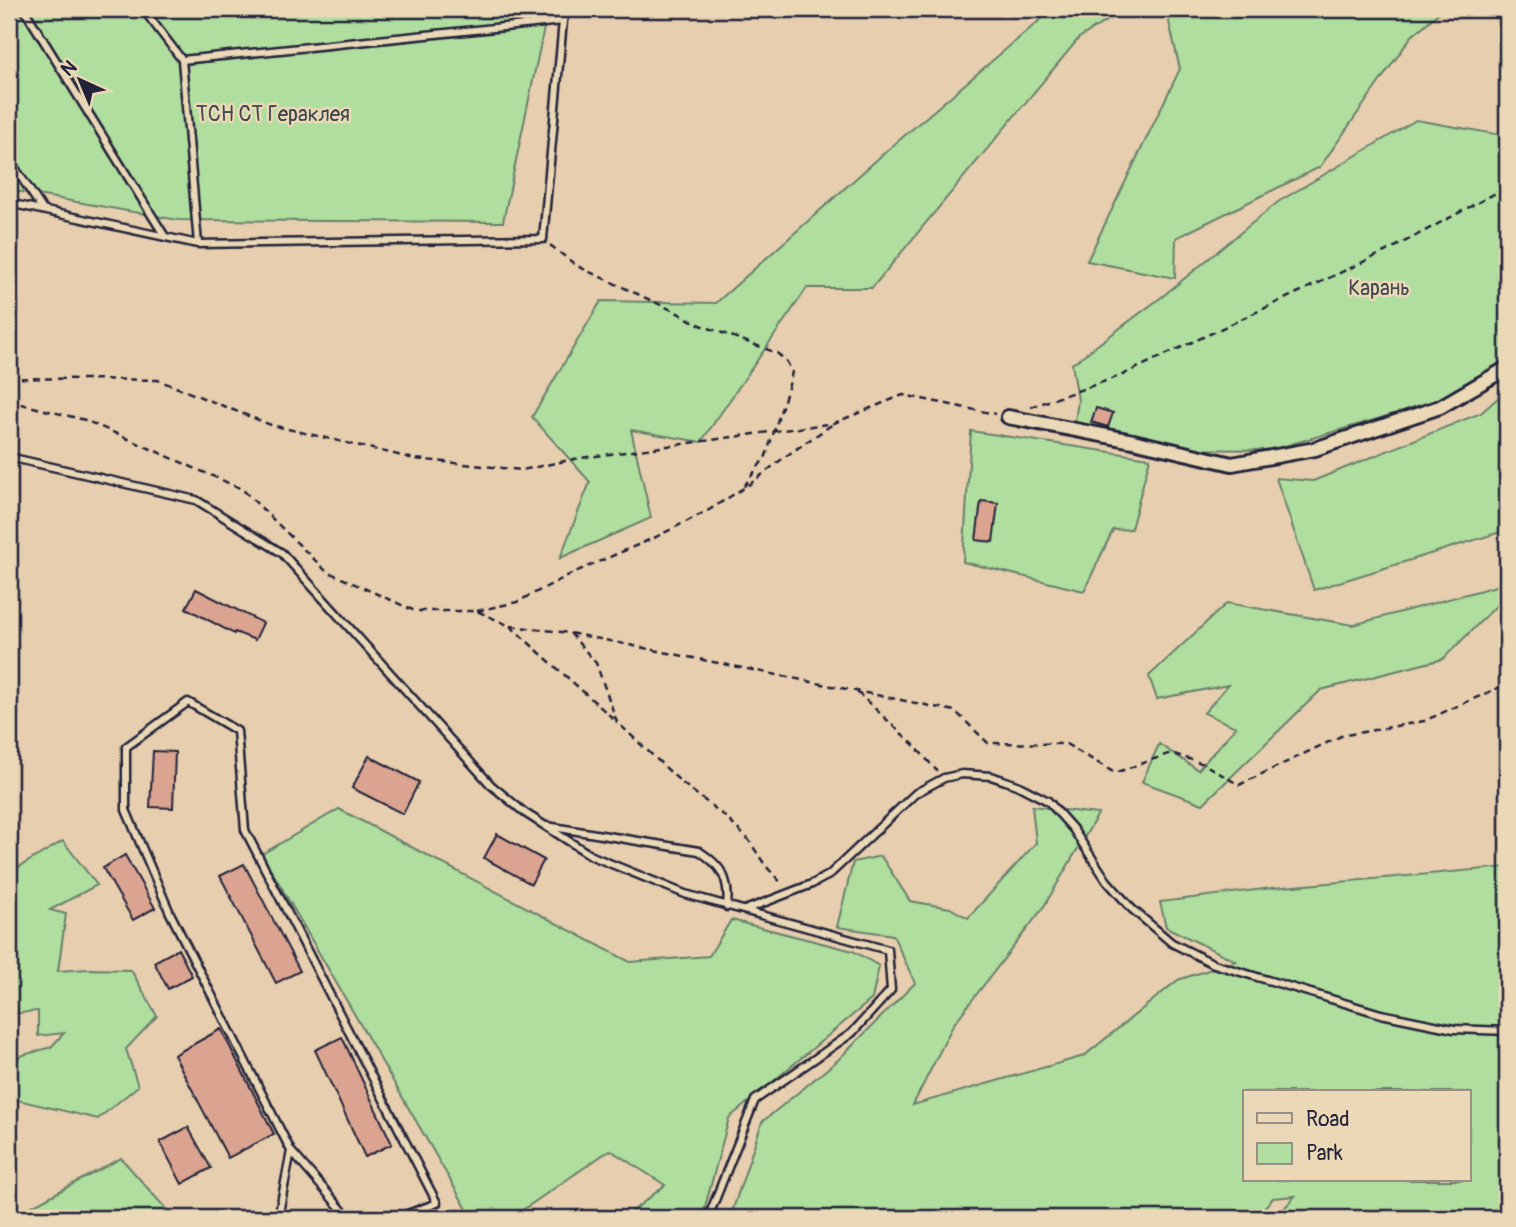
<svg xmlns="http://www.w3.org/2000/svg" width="1516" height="1227" font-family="Pangolin,sans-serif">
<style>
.green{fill:#afde9e;stroke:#68806c;stroke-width:2;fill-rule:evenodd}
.building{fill:#daa490;stroke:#22223b;stroke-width:2}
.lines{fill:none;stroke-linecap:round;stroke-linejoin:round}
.service-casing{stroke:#22223b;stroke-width:11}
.minor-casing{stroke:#22223b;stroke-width:18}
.path{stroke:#22223b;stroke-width:2.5;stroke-dasharray:7 5;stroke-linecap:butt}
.service{stroke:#ead8b6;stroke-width:6}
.minor{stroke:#ead8b6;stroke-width:12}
.labels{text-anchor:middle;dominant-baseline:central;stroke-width:5;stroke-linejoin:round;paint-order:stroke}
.park-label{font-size:21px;fill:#3e484f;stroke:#ead8b6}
</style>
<rect width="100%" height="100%" fill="#e7ceae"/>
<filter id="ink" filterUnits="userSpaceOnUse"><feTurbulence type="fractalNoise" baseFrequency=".0143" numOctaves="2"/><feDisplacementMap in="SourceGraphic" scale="14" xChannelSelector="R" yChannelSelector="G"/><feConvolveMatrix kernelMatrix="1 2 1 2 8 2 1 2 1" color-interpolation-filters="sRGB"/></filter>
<g filter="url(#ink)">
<path class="green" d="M9,9h539l-45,213 -325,-2 -169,-30z
M1053,9h72l-46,29 -207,250h-65l-106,154 -70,-12 20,88 -91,40 30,-76 -58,-65 69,-116 115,2 174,-155z
M1166,9h277l-32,28 -91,130 -144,71 -1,40 -88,-17 93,-192z
M1416,120l91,16v228l-78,40 -158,46 -104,-1 -92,-27 3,-22 -6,-36 91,-68 115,-94z
M1507,390v140l-193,60 -38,-112 37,3 168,-68z
M971,431l179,27 -19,71 -18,1 -29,61 -121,-29z
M1507,583v12l-64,64 -122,31 -118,114 -61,-22 17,-38 39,26 38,-43 -32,-14 24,-28 -71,14 -8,-23 78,-73 126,22z
M1032,806l66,8 -55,94 -90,117 -40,80 171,-49 94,-76 58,-19 -70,-34 -6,-25 112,-14 235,-21v351h-231l19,-22 -22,2 -18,20h-525l32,-96 76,-62 77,-77 -22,-48 -56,-8 16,-65 28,-6 29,45 40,7 18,10 68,-75zM1245,1092h224v88h-224z
M339,809l291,153 79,-6 22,-36 122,31 26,15 -7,33 -143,119 -27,100h-78l41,-33 -55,-35 -99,68h-39l-210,-364z
M63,841l34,44 -47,25 16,4 -8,57 30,-2 43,1 26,46 -31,33 12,37 -40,33 -89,-21v-21l11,-21 31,-9 13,-14 -26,3v-25l-29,3v-126l5,-18z
M121,1158l53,60h-164z"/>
<path class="building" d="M1096,408l17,5 -5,14 -17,-5z
M981,501l17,2 -5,39 -17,-2z
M196,589l67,34 -8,17 -20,-8 -1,2 -48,-26z
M153,751l22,1 -2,56 -23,-1z
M369,756l50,26 -16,32 -51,-26z
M497,834l47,26 -13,24 -47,-26z
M125,855l30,53 -22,12 -30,-52z
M244,864l56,107 -24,12 -56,-107z
M178,949l14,27 -24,13 -14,-27z
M221,1029l53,105 -46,24 -54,-103z
M342,1037l50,107 -27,13 -50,-107z
M188,1127l23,41 -29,16 -22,-42z"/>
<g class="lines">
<g class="service-casing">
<path id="service" d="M24,9l140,226
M143,9l39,51 16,184
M182,60l381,-39
M9,159l34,51
M9,203l189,41 345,-5 20,-218 3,-12
M9,457l187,43 86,53 209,232 34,28 67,43 93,38 203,56 3,40 -39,43 -97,67 -47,118
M547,826l152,25c23,15 31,28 28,56
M745,910l67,-26 17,-9 87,-82 28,-15 18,-4 29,2 26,9 31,16 25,28 34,52 25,28 40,34 42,21 167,50 73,15 53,2
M278,1218l13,-67
M349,1218l-58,-67 -121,-238 -44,-103v-63l62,-45 49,29 8,99 192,373 -40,15"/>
</g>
<g class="minor-casing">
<path id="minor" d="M1008,417l125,24 99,23 83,-15 125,-42 67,-39"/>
</g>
<path class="path" d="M550,245l27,21 99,46 22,12 79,29 10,9 5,10 -3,13 -23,71 -24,33
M9,378l149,2 113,45 144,34 107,11 52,-11 260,-36 69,-28 92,19
M9,401l76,19 157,69 84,82 89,40h62l33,15 60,7 385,78 33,32 78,1 49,29 56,-20 33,11 35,21 102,-49 83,-15 83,-37
M1031,407l89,-31 273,-128 114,-61
M477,611l40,-9 58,-30 81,-35 53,-27 41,-26 36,-28 47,-32
M510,626l107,96
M570,633l26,30 21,59 65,61 40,31 26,25 17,26 18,20
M857,692l56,52 24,27"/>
<use href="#service" class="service"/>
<use href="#minor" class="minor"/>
</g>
</g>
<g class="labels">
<g class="park-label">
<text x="273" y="114">ТСН СТ Гераклея</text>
<text x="1379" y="288">Карань</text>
</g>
</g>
<rect width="1516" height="1227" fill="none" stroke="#ead8b6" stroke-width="35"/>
<rect x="18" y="18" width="1481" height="1192" fill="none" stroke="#22223b" stroke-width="2.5" filter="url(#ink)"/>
<rect x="1243" y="1090" width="228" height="91" fill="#ead8b6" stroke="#9a8f85" stroke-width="2"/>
<rect x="1257" y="1113" width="35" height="10" fill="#ead8b6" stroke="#9a8f85" stroke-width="2"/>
<text x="1306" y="1126" font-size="21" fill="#22223b">Road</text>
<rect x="1257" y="1143" width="35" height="21" fill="#afde9e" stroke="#9a8f85" stroke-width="2"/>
<text x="1306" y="1160" font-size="21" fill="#22223b">Park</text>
<g transform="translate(80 80) rotate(316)" stroke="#ead8b6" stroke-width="5" paint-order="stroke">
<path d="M0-5L12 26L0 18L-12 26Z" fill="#22223b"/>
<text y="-10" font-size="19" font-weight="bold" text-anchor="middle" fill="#22223b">N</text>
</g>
</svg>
